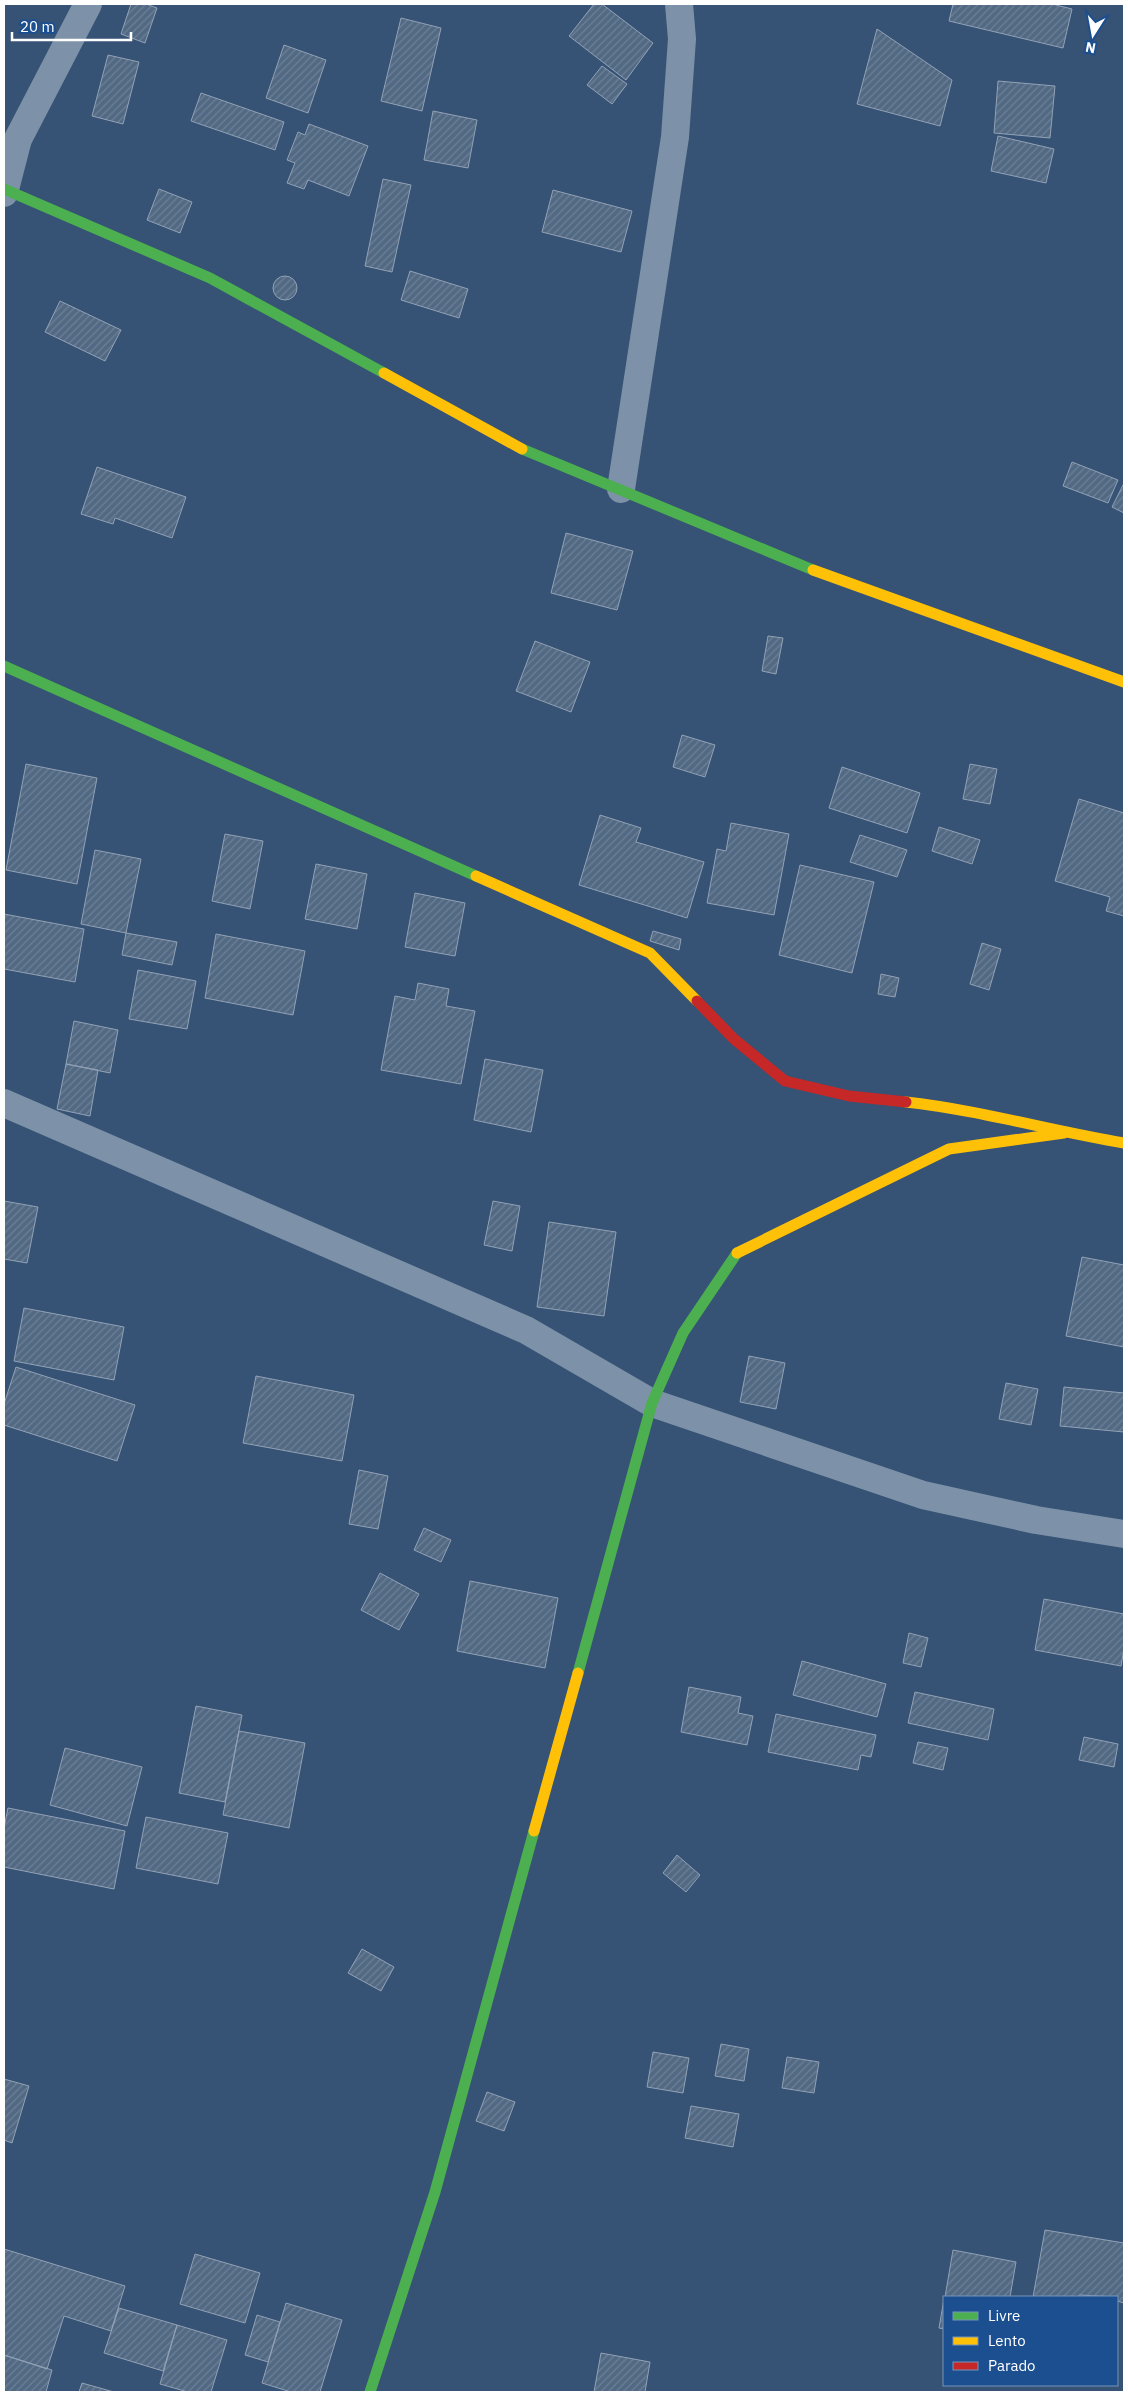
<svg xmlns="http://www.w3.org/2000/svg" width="1128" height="2396" font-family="'IBM Plex Sans',sans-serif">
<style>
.building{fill:url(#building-hatch);stroke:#92a2b6}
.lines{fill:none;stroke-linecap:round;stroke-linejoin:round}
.street{stroke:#7d92a8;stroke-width:28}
.fast{stroke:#4caf50;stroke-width:11}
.slow{stroke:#ffc107;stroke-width:11}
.jam{stroke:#c62828;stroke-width:11}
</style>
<defs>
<pattern id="building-hatch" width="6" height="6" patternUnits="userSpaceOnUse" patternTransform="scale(1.25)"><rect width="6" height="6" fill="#526984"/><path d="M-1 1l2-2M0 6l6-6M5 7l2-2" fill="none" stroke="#6c8096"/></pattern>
</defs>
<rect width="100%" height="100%" fill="#365274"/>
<path class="building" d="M131,4h15l11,4 -12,35 -24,-9z
M594,4h8l51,39 -27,37 -57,-44z
M953,4h99l20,5 -9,39 -114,-27z
M401,18l40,10 -19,83 -41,-10z
M877,29l75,51 -12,46 -83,-22z
M284,45l42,15 -18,53 -42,-15z
M108,55l31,7 -16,62 -31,-8z
M602,66l25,18 -15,20 -25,-19z
M998,81l57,5 -5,52 -56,-5z
M201,93l83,29 -9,28 -84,-29z
M433,111l44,9 -9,48 -44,-8z
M309,124l59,22 -19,50 -41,-16 -4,9 -17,-6 8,-20 -8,-3 11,-28 7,3z
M998,136l56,13 -8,34 -55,-12z
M383,179l28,6 -19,87 -27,-6z
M159,189l33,13 -12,31 -33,-13z
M553,190l79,21 -11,41 -79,-20z
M410,271l58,18 -9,29 -58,-18z
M273 288a12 12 0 1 1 24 0a12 12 0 1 1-24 0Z
M60,301l61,29 -16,31 -60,-29z
M1072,462l46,18 -10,23 -45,-17z
M97,467l89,30 -14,41 -57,-20 -2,6 -32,-10z
M1124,483v30l-12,-6z
M566,533l67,18 -16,59 -66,-17z
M768,636l15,2 -7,36 -14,-3z
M535,641l55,21 -19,50 -55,-21z
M682,735l33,10 -10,32 -32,-10z
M26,764l71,14 -20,106 -71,-14z
M970,764l27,5 -7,35 -27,-5z
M842,767l78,26 -13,40 -78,-25z
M1079,799l45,14v103l-18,-5 4,-14 -55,-16z
M600,815l41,13 -5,14 68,20 -17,56 -108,-33z
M731,823l58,11 -15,81 -67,-12 10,-54 9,2z
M939,827l41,13 -8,24 -40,-13z
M225,834l38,7 -13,68 -38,-8z
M860,835l47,15 -10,27 -47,-15z
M95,850l46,9 -15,74 -45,-9z
M316,864l51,10 -10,55 -52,-10z
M800,865l74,17 -22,91 -73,-18z
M415,893l50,10 -10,53 -50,-9z
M4,914l80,15 -9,53 -71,-13z
M653,931l28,8 -2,11 -29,-9z
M126,933l51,9 -5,23 -50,-10z
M216,934l89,17 -12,64 -88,-17z
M982,943l19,6 -12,41 -19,-6z
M138,970l58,11 -9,48 -58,-10z
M881,974l18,4 -4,19 -17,-3z
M418,983l31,6 -3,17 29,5 -14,73 -80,-14 14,-74 20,4z
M74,1021l44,9 -8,43 -44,-9z
M485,1059l58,11 -12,62 -57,-12z
M66,1064l32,6 -8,46 -33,-7z
M4,1201l34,6 -11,56 -23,-4z
M493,1201l27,5 -8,45 -28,-6z
M549,1222l67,10 -12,84 -67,-9z
M1082,1257l42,8v82l-58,-11z
M24,1308l100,19 -10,53 -100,-19z
M749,1356l36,7 -9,46 -36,-7z
M16,1367l119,38 -18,56 -113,-36v-21z
M256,1376l98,19 -12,66 -99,-18z
M1006,1383l32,6 -7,36 -32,-6z
M1064,1387l60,6v39l-64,-6z
M359,1470l29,6 -10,53 -29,-5z
M424,1528l27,12 -10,22 -27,-12z
M380,1573l39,21 -20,36 -38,-20z
M470,1581l88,17 -13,70 -88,-17z
M1044,1599l80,15v35l-3,17 -86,-16z
M909,1633l19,5 -7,29 -18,-4z
M802,1661l84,23 -9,33 -84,-22z
M689,1687l52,10 -3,16 15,3 -6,29 -66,-13z
M915,1692l79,17 -6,31 -80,-17z
M196,1706l46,9 -17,87 -46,-9z
M776,1714l100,21 -5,22 -10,-2 -3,15 -90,-18z
M239,1731l66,12 -16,85 -66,-13z
M1084,1737l34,7 -4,23 -35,-7z
M918,1742l30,6 -5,22 -30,-7z
M65,1748l77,19 -15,59 -77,-21z
M8,1808l117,23 -11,58 -110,-22v-39z
M146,1817l82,16 -10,51 -82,-16z
M677,1855l23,20 -14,17 -23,-19z
M362,1949l32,18 -13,24 -33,-18z
M721,2044l28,5 -5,32 -29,-5z
M653,2052l36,6 -6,35 -36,-6z
M787,2057l32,5 -5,31 -32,-5z
M4,2079l25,7 -17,57 -8,-3z
M487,2092l28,10 -11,29 -28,-10z
M691,2106l48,8 -6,33 -48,-9z
M1045,2230l79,13v60l-7,-2v-4l-38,-2v2h-46z
M4,2249l121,37 -14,45 -47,-15 -17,53 -43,-14z
M953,2250l63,12 -6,35h-65z
M195,2254l65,19 -15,50 -65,-19z
M944,2299v30l-5,-1z
M286,2303l56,17 -22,72h-29l-29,-9z
M119,2308l58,17 -14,46 -59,-18z
M257,2315l23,7 -12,40 -23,-7z
M177,2325l50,15 -16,52h-23l-28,-8z
M601,2353l49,9 -5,30h-51z
M4,2355l48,15 -6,22h-42z
M82,2383l32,9h-35z"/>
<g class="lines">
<path class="street" d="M4,193l14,-54 70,-135
M621,489l54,-352 7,-98 -3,-35
M4,1103l522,227 126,73 271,92 113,25 88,14"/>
<path class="fast" d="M4,189l206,89 174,95
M522,449l291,121
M4,666l472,210
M578,1673l74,-270 31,-70 54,-80
M370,2392l65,-200 99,-361"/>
<path class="slow" d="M384,373l138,76
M813,570l311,112
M476,876l174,77 47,48
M906,1102c73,8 145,29 218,41
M737,1253l212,-104 115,-16
M534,1831l44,-158"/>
<path class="jam" d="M697,1001l37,38 51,42 64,15 57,6"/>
</g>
<rect width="1128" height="2396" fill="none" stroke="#ffffff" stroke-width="10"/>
<rect x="943" y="2296" width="175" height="90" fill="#1b4f8f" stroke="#7695bc"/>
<rect x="953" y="2312" width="25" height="8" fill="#4caf50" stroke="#7695bc"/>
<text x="988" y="2321" font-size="15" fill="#ffffff">Livre</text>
<rect x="953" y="2337" width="25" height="8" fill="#ffc107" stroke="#7695bc"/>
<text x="988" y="2346" font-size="15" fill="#ffffff">Lento</text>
<rect x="953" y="2362" width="25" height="8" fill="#c62828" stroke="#7695bc"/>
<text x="988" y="2371" font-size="15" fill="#ffffff">Parado</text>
<g transform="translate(1093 35) rotate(191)" stroke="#1b4f8f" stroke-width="4" paint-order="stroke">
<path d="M0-4L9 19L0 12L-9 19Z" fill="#ffffff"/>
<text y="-8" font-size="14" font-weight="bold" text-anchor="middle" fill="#ffffff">N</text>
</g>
<path d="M12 32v8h119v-8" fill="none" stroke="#ffffff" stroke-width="2.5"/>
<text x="20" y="32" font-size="15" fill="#ffffff" stroke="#1b4f8f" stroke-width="4" paint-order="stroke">20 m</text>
</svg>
